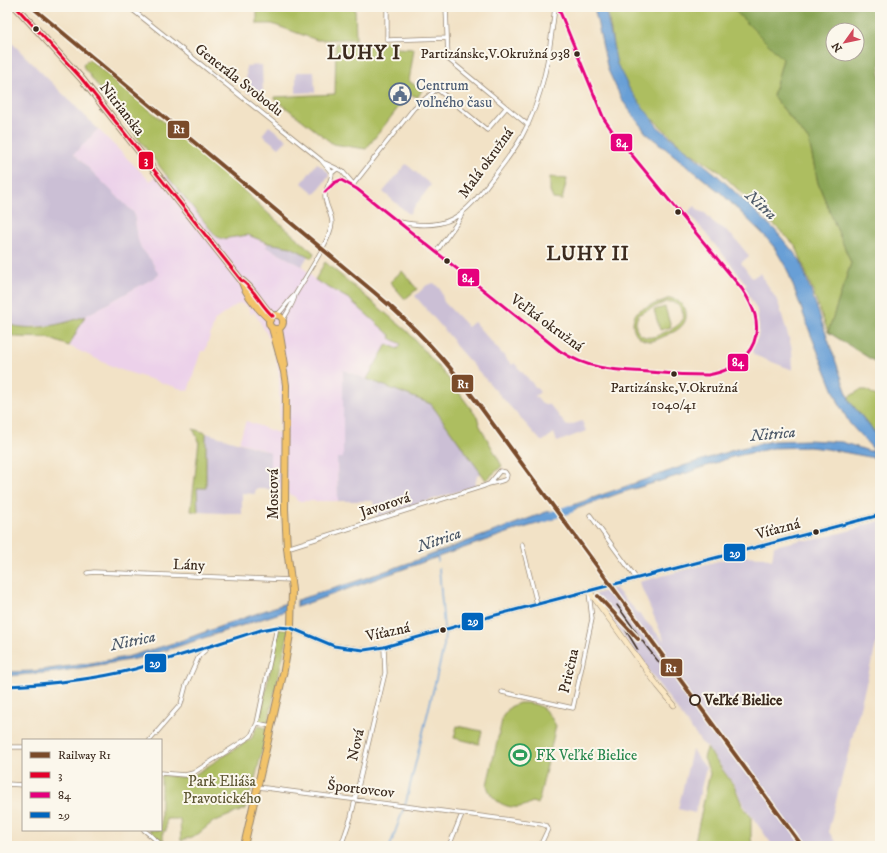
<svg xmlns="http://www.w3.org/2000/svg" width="887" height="853" font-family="'IM FELL DW Pica',serif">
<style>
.built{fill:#ecd1ea}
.industrial{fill:#cbbfd5}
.green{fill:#adbe61;stroke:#747440;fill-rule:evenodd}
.forest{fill:#8aa557;stroke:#62683a;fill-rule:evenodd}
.water{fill:#689fd6;stroke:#52647a}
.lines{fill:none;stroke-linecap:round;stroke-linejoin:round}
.stream{stroke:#689fd6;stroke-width:1.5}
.river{stroke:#689fd6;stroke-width:8}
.street-casing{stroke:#968672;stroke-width:5}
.secondary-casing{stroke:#968672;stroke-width:6}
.primary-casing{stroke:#968672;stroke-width:8}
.street{stroke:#fff;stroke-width:3.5}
.secondary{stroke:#fae7c3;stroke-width:5}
.primary{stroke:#f2c36a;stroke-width:6}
.rail{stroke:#3b2a1e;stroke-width:1.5}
.bus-1-casing{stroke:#fbf7ec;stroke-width:6}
.bus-2-casing{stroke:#fbf7ec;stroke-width:6}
.bus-3-casing{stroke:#fbf7ec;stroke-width:6}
.bus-1{stroke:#e4002b;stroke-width:3}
.bus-2{stroke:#e5007d;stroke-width:3}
.bus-3{stroke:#0065bd;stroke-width:3}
.rail-1-casing{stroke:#fbf7ec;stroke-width:7}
.rail-1{stroke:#7a4b2a;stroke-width:4}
.bus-dot{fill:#3b2a1e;stroke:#fbf7ec;stroke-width:1.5}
.stop-dot{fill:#fbf7ec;stroke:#3b2a1e;stroke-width:2}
.labels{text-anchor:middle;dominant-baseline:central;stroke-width:4;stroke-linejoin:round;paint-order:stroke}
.bus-label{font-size:14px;fill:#3b2a1e;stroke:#fbf7ec;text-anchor:end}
.street-label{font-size:15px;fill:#3b2a1e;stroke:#fbf7ec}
.service-label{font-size:15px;fill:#4e5e75;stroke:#fbf7ec;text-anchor:start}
.stop-label{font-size:15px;font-weight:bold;fill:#3b2a1e;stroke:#fbf7ec;text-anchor:start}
.leisure-label{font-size:15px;fill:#27864d;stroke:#fbf7ec;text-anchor:start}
.park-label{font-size:15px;fill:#5d5632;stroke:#fbf7ec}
.water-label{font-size:16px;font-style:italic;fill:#4d5968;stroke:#fbf7ec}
.district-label{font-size:19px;font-weight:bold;letter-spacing:1px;fill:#3b2a1e;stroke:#fbf7ec}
.line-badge{stroke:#fbf7ec;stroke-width:1.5}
.badge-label{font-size:11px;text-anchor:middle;font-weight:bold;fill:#fff}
</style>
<rect width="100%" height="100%" fill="#fbf7ec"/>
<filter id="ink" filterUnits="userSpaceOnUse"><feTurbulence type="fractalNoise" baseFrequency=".025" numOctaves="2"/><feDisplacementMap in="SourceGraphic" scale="8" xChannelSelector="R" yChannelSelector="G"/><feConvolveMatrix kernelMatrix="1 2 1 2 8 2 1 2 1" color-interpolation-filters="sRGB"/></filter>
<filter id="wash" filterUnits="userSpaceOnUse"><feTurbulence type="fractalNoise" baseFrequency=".012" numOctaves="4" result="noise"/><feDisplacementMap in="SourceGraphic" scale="16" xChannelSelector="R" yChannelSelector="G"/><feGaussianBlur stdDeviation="0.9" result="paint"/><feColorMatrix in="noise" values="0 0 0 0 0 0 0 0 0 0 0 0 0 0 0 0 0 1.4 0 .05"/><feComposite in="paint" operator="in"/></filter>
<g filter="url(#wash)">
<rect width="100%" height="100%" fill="#f2e2c6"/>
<path class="built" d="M98,129l52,52 5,-4 12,-1 49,60 6,3 26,-4 20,8 -2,4 36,19 13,14 34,19 42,37 -1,2 11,6 -3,5 -11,-5 -20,35 -24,-9v88h-6l1,43h-41l-2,-4 -15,-8v-18h-10v-19l-31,-10 7,-21 32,12 2,-1 -1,-58 -3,-16 -4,-15 -18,-31 -3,2 -4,-8 -8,-3 -24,17 -10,31h-4l-13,40 -70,-22 -49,-23 16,-30 74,-41 -8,-15 -10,-12 -3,-8 -4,-27 -60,-59z"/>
<path class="industrial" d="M7,38l91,91 -24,25 60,59 4,27 3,8 10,12 8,15 -74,41 -29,9 -29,2 -14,-1 -6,-2z
M262,65l1,28h-16l-1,-27z
M296,72h18l1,20 -19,1z
M269,126l18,14 -8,8 -17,-13z
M317,163l11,9 1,4 -14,18 -13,-11z
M406,164l25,21 -22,29 -26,-22z
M695,206l4,5 6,2 9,10 12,7 11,11 12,15 -8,7 11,15 8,-5 18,29 14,47 1,21 -39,-15 -2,-5 6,-14 1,-10 -2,-16 -13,-23 3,-2 -18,-23 -41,-50z
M268,243l13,1 10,3 17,9 -6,10 -36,-19z
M434,283l6,6 4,13 24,25 6,-5 38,43 2,-2 26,29 -5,4 7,8 8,1 17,21 15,-5 4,10 -29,11 -3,-9 -11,8h-2l-86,-96 -2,-5 -38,-44 12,-11z
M343,370l88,34 51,69 -5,2 -2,11 -98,31 -4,-16h-35l-1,-43h6z
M206,433l64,19v19h10v18h-25v5l-13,-1v21l-44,-2 -1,-24h9z
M880,521v108l-51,199v4l9,14h-65l-30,-42 -7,-17 -29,-40 -6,-5 -42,-57 -64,-88 1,-3 19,-6 50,54 -26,-60 98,-26 28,1v1l7,2 2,-14 27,-6h12l46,-12 4,-3z
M692,750l14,18 -11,45 -17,-4z"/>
<path class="green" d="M257,7h98l1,32 -39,1 -45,-16h-15z
M607,7h124l52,52 -10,37 36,45 9,42 33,80 -23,69 -32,-86 -76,-74 -35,-23 -45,-42 -23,-39z
M393,41l3,7 18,1 -5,32 13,9 -4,7 -9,-3 -43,55 -33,-5 -58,-45 -1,-2 61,-3 1,-51z
M89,59l137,115 44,41 44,38 -2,5 -21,-11 -23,-4 -20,-8 -26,4 -6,-3 -49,-60 -83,-108 -1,-3z
M550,177l17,2 -5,21 -9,-1 -3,-8z
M325,262l83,70 41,47 28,38 3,9 22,40 -16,14 -55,-76 -64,-25 20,-35 11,5 3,-5 -11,-6 1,-2 -42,-37 -34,-19z
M402,271l15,18 -12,10 -15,-17z
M670,298l7,2 8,8c5,15 -6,22 -18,27 -5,2 -10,5 -15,6 -10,1 -19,-7 -19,-17 0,-6 2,-10 6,-14zM666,302c6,-1 10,1 14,5 11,14 -7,22 -17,26 -3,1 -7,4 -11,4 -5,1 -11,-1 -14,-5 -4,-6 -2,-12 1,-18z
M665,307l6,20 -11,3 -6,-20z
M85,316l-16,30 -21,-8 -32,-1 -9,-4v-9c24,8 55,1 78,-8z
M860,390h7l13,9v39l-30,-36 -1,-5z
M193,429l13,4v55h-9l1,24 -7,-1 8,-70z
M279,629l10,1 -21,93 -9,-1z
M519,703c21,-1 28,6 37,23l-18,78 -6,-2c-17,12 -41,2 -45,-17l16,-69 7,-9z
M259,726l7,2 1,3 -13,52 -2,5 -7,21 -32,13 -15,12 -17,7 -1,-22h-14v12h-3v11l-14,-12h12v-55l20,2 13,-2 58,-37 3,-8z
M457,726l25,5 -3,13 -25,-6z
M707,748l28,39 7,18 9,12v22l2,7h-59l16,-73 -6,-15z"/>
<path class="forest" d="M731,7h148v2h1v356l-52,-33 23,-69 -33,-80 -9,-42 -36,-45 10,-37zM833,30h24v24h-24z"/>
<path class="water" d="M594,7h11l12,57 13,26 28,37 59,48 58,55 25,30 50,142 30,37v20l-53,-10 -18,-2 -36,1 -41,9 -45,16 -67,20 -58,21 -3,-4 127,-45 51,-16 22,-5 14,-3 35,-1 34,2 27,9h6l-25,-27 -10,-18 -29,-71 -24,-66 -13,-22 -10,-12 -43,-42 -75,-60 -24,-33 -14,-30z
M549,511l5,8 -41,12 -87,30 -129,46v-7l57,-18 66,-23z
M286,603v8l-113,37 -38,11 -79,13 -49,4v-4l27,-1 44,-6 49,-8 50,-15z"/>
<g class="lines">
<path class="stream" d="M437,555l1,6
M439,568l5,60
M390,846l16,-44 38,-156 1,-15"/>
<path class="river" d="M542,519l28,-10"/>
</g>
</g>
<g filter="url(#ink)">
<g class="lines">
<g class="street-casing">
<path id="street" d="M129,7l192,153 11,13
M387,7v33l59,-2
M446,7l2,52 80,66
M325,163l17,8 12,14
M353,185l61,-77 23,-19 50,41 19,-22
M325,192l9,-9 7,-3 16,9 203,162c29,19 56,19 89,21 20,2 39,3 59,3 30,-5 55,-27 47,-60 -3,-10 -7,-17 -13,-26l-129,-157 -9,-13 -46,-112
M400,222c48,10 64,-6 91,-42 11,-14 23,-29 31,-44 22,-39 28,-86 33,-129
M436,252l21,-29 5,-9
M277,315c7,-6 11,-14 18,-20 9,-16 36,-55 37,-72 0,-9 -7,-18 -7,-27 0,-8 7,-15 7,-23l5,-4
M283,320c4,-8 11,-17 12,-25
M590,515l46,63
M522,544l15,60
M287,548l197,-62c7,-4 15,-3 22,-7l1,-4 -2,-3 -5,-1 -10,12
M87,573l7,-1 197,8
M7,686c43,-2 86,-6 128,-17 42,-12 84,-26 126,-39l16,-3 14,1
M502,692l71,16 19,-89 -3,-27
M257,723l14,3
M150,740l31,-36 5,-19 13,-29 10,-9
M7,747h16
M161,773l24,2 8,-2 58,-37 6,-13 20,-96
M7,784l16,1
M258,787l283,37 6,2 1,3 -8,17
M144,830l19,16
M341,846l10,-29 34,-144 -1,-26
M449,846l13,-32"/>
</g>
<g class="secondary-casing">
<path id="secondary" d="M589,591l69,95 16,19
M291,628l43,18 30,4 20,-3 108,-31 388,-101"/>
</g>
<g class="primary-casing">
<path id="primary" d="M16,7l65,71 160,202c13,8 20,26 32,36
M241,280c5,15 18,30 29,40
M269 322a7 7 0 1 1 14 0a7 7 0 1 1-14 0Z
M279,329l6,36
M244,846l40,-176 7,-42 1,-38 -5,-42 -2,-39 1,-124 -2,-13 -12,-44"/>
</g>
<use href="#street" class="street"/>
<use href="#secondary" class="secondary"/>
<use href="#primary" class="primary"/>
<path class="rail" d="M598,596l30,31
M617,605l29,41 24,30
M622,624l16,26"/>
<g class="bus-1-casing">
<path id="bus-1" d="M16,7l65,71 160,202c13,8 20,26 32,36"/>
</g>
<g class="bus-2-casing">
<path id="bus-2" d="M325,192l9,-9 7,-3 16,9 203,162c29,19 56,19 89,21 20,2 39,3 59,3 30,-5 55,-27 47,-60 -3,-10 -7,-17 -13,-26l-129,-157 -9,-13 -46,-112"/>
</g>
<g class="bus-3-casing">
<path id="bus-3" d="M7,686c43,-2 86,-6 128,-17 42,-12 84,-26 126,-39l16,-3 14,1 43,18 13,2 17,2 20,-3 108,-31 388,-101"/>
</g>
<use href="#bus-1" class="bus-1"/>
<use href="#bus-2" class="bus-2"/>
<use href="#bus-3" class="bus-3"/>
<g class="rail-1-casing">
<path id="rail-1" d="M32,7l343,286c38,32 72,68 101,108l326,445
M598,596l40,43"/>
</g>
<use href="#rail-1" class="rail-1"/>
</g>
</g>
<defs>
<g id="civic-ring" transform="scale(1.15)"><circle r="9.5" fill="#fbf7ec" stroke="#5c6f8a" stroke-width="1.5"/><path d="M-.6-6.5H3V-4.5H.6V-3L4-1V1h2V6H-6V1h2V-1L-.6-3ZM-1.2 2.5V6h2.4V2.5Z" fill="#5c6f8a"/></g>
<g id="stadium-ring" transform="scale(1.15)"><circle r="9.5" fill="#fbf7ec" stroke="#2e9e5b" stroke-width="1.5"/><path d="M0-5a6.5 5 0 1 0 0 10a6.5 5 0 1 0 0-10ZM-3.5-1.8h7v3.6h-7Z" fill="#2e9e5b"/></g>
</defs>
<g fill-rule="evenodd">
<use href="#civic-ring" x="400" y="94"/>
<use href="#stadium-ring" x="520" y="755"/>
</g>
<g class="bus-dot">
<circle cx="36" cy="29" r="3.5"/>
<circle cx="577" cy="54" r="3.5"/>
<circle cx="678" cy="212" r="3.5"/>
<circle cx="447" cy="261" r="3.5"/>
<circle cx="674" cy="374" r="3.5"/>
<circle cx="816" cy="532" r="3.5"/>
<circle cx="443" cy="630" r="3.5"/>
</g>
<circle class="stop-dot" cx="695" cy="700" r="5"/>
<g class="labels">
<g class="bus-label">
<text x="570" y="54">Partizánske,V.Okružná 938</text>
<text x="674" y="388" text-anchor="middle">Partizánske,V.Okružná<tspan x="674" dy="17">1040/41</tspan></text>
</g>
<g class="street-label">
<text transform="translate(239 80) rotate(38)">Generála Svobodu</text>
<text transform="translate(122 109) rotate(52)">Nitrianska</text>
<text transform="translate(486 163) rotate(-54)">Malá okružná</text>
<text transform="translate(547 323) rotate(36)">Veľká okružná</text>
<text transform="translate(273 494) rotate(-90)">Mostová</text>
<text transform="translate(385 505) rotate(-18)">Javorová</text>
<text transform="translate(778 529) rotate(-15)">Víťazná</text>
<text transform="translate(189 565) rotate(2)">Lány</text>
<text transform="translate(388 632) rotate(-12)">Víťazná</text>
<text transform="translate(569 671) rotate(-77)">Priečna</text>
<text transform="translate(356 745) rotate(-77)">Nová</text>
<text transform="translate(361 789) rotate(7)">Športovcov</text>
</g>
<g class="service-label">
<text x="416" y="85">Centrum<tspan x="416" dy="17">voľného času</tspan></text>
</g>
<g class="stop-label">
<text x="704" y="700">Veľké Bielice</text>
</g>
<g class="leisure-label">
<text x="536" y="755">FK Veľké Bielice</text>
</g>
<g class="park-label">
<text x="222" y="781">Park Eliáša<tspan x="222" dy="17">Pravotického</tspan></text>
</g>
<g class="water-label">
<text transform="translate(761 205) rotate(42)">Nitra</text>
<text transform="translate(773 434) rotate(-5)">Nitrica</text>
<text transform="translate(439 540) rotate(-19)">Nitrica</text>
<text transform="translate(133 641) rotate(-12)">Nitrica</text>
</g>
<g class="district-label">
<text x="364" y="53">LUHY I</text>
<text x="588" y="254">LUHY II</text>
</g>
</g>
<g class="line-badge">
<rect x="167" y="120" width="23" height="19" rx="4" fill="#7a4b2a"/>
<rect x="610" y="133" width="23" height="19" rx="4" fill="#e5007d"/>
<rect x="138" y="151" width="16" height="19" rx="4" fill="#e4002b"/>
<rect x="457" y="268" width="23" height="19" rx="4" fill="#e5007d"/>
<rect x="727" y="353" width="22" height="19" rx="4" fill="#e5007d"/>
<rect x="451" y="374" width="23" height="19" rx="4" fill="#7a4b2a"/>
<rect x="723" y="543" width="23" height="19" rx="4" fill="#0065bd"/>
<rect x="461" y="612" width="23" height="19" rx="4" fill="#0065bd"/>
<rect x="144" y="653" width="23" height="20" rx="4" fill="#0065bd"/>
<rect x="660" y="658" width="23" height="19" rx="4" fill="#7a4b2a"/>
</g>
<g class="badge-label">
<text x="179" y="133">R1</text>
<text x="622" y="147">84</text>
<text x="146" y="164">3</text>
<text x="468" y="282">84</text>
<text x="738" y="366">84</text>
<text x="463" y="388">R1</text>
<text x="735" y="557">29</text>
<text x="473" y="625">29</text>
<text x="155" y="667">29</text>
<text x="671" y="672">R1</text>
</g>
<rect width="887" height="853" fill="none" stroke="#fbf7ec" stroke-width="24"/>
<rect x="22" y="739" width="140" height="92" fill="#fbf7ec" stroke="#aea59a"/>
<rect x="30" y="752" width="20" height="6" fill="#7a4b2a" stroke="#aea59a"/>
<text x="58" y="759" font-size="12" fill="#3b2a1e">Railway R1</text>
<rect x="30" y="772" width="20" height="6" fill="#e4002b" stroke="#aea59a"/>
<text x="58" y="779" font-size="12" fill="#3b2a1e">3</text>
<rect x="30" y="792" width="20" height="6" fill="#e5007d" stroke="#aea59a"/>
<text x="58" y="799" font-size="12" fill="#3b2a1e">84</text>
<rect x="30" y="812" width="20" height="6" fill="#0065bd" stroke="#aea59a"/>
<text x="58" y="819" font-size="12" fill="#3b2a1e">29</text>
<g transform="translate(845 42) rotate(237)"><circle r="19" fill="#fbf7ec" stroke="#aea59a"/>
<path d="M0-3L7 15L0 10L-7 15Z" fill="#d1495b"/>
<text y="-6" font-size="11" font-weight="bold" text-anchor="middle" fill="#3b2a1e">N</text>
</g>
</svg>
